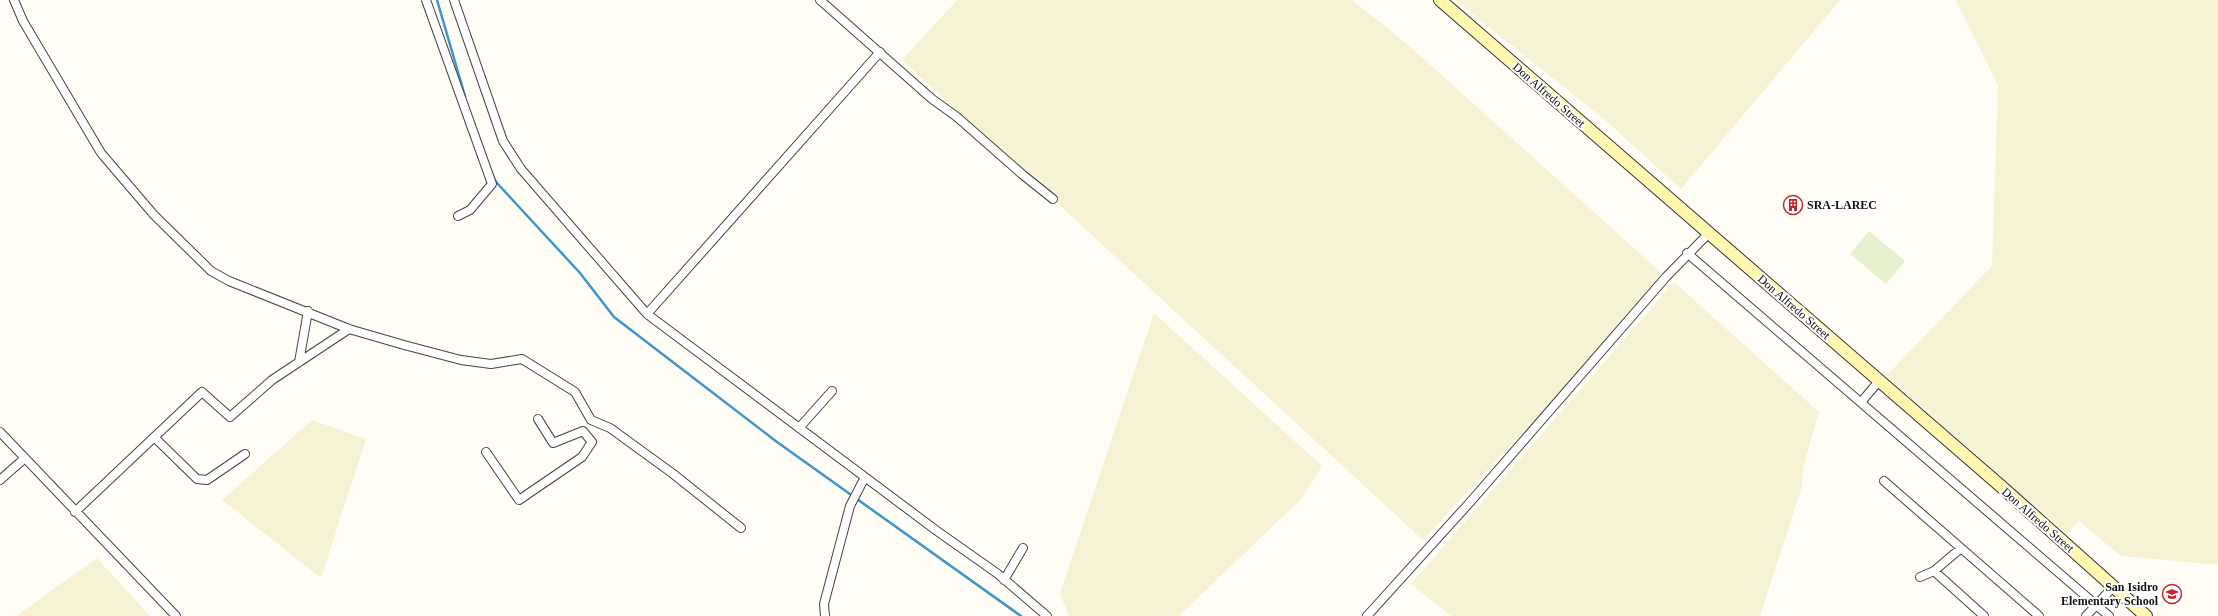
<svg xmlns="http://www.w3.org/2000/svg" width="2218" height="616" font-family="Georgia,serif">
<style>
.farmland{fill:#f6f3d4}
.pitch{fill:#e6f2cf}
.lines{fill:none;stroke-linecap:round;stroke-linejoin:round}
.stream{stroke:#3f96cf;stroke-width:2.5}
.street-casing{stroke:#444;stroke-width:10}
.secondary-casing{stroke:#333;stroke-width:14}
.street{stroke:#fff;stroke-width:8}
.secondary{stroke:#fff6b0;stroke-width:12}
.labels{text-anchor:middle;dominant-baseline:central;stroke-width:4;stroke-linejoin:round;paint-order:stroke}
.street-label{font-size:12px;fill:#111;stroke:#fff}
.poi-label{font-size:12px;font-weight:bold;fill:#111;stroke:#fff;text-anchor:start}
</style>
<rect width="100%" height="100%" fill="#fffdf5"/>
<path class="farmland" d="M957,0h395l55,44 259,233 -243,263 -521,-480z
M1455,0h385l-159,189 -76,-69z
M1956,0h262v565l-97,-9 -42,-35 -12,13 -181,-158 106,-110 6,-181z
M1674,282l145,130 -16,56 -1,18 -42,130h-309l-40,-32z
M1154,313l168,153 -22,34 -121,116h-110l-9,-22z
M312,420l54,19 -45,139 -99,-78z
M97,558l53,58h-134z"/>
<path class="pitch" d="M1869,231l36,30 -19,23 -36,-30z"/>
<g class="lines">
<path class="stream" d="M437,0l28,96
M493,176l3,6 84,91 34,44 163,125 244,174"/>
<g class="street-casing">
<path id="street" d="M14,0l9,21 78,132 53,62 57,56 18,10 120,48 55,16 57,15 30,4 31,-5 53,33 16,28 19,8 62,45 69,55
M426,0l66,184 -22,26 -12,6
M454,0l49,141 18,28 126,145 290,217 61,43 49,42
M820,0l112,99 25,18 66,58 30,24
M1687,253l422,363
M647,314l233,-262
M299,362l9,-51
M1862,401l17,-20
M799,428l33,-37
M0,432l176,184
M154,437l43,42 10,1 38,-26
M486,452l33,48 63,-43 10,-15 -9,-11 -30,12 -15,-24
M0,480l25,-22
M1884,481l155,135
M75,512l127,-120 28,25 42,-37 77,-51
M1934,571l50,45
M1920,577l14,-6 26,-22
M1004,580l19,-32
M825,616l-1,-12 26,-98 15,-29
M1367,616l105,-116 194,-223 43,-44
M2086,616l28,-30"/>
</g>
<g class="secondary-casing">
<path id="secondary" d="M1440,0l563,488 143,128"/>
</g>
<use href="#street" class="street"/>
<use href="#secondary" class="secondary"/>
</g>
<defs>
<g id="building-ring" transform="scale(1)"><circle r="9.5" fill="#fff" stroke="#c4262e" stroke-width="1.5"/><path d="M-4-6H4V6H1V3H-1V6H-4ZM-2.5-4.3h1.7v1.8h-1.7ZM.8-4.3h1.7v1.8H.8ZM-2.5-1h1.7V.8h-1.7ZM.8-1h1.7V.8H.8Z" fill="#c4262e"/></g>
<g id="school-ring" transform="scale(1)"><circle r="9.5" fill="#fff" stroke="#c4262e" stroke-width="1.5"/><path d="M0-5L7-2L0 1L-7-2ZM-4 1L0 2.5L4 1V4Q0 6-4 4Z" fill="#c4262e"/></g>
</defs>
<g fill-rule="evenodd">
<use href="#building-ring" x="1793" y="205"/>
<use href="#school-ring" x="2172" y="594"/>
</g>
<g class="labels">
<g class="street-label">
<text transform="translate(1549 95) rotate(41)">Don Alfredo Street</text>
<text transform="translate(1794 307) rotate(41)">Don Alfredo Street</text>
<text transform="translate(2038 520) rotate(41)">Don Alfredo Street</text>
</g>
<g class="poi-label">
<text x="1807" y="205">SRA-LAREC</text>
<text x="2158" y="587" text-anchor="end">San Isidro<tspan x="2158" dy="14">Elementary School</tspan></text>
</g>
</g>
</svg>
